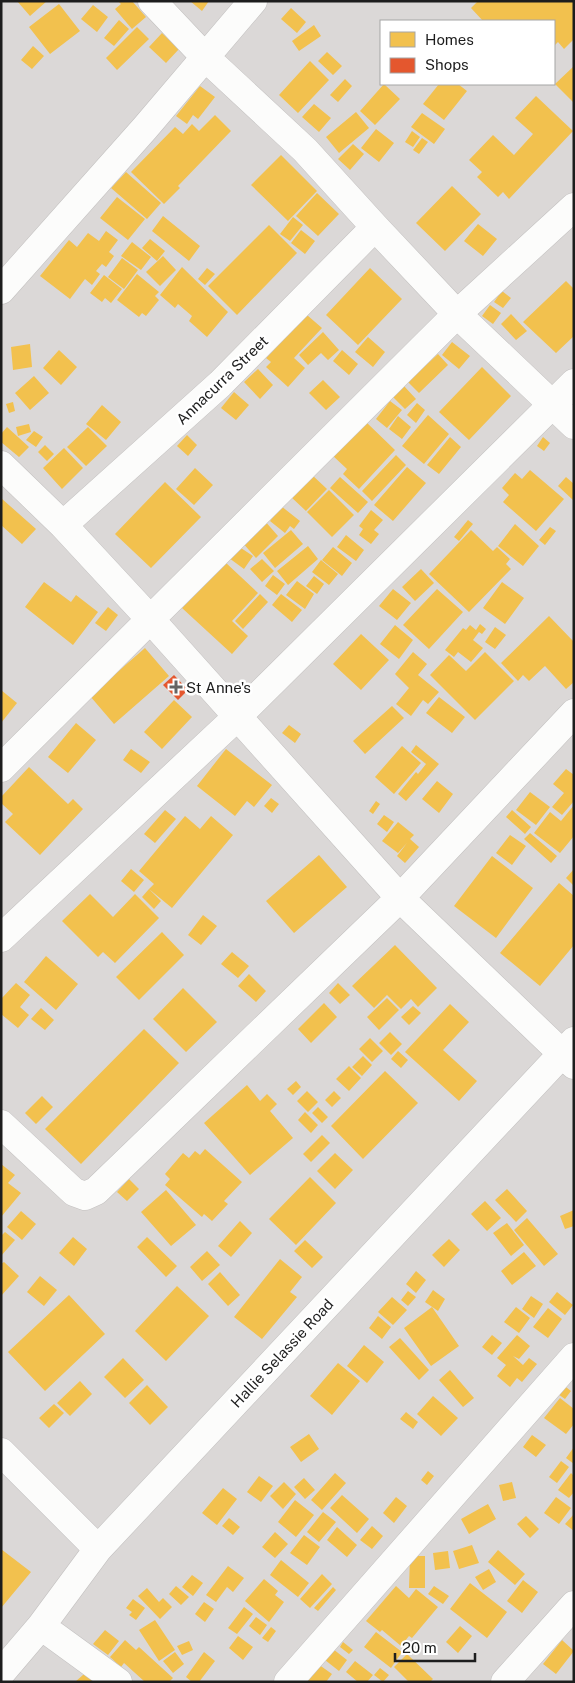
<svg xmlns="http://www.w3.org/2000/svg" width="575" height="1683" font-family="'Public Sans',sans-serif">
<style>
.residential{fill:#dbd8d7;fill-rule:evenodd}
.homes{fill:#f2c14e}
.shops{fill:#e4572e}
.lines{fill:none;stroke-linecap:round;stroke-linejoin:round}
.minor-casing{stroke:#c3c1c0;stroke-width:29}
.minor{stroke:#fcfcfb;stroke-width:28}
.poi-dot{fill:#656463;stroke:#fff;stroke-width:2}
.labels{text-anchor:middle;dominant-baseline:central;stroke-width:5;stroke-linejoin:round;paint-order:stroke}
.street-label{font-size:15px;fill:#1d1d1d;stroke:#fff}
.poi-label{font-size:15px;fill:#1d1d1d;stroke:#fff;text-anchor:start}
</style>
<rect width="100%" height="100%" fill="#ece8e5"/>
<path class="residential" d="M1,1h573v1681h-573zM381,21h173v63h-173z"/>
<path class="homes" d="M17,1h30l-17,15z
M118,1h14l14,16 -14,12 -17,-20 6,-5z
M190,1h19l-7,10z
M478,1h96v38l-10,10 -6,-7 -4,4v-25h-71l-12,-13z
M59,4l21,27 -30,23 -21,-27z
M93,5l15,12 -11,15 -16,-13z
M291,8l15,14 -9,11 -16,-14z
M119,20l10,9 -15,17 -10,-8z
M314,25l7,11 -22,15 -7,-10z
M137,27l12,12 -32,31 -11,-12z
M162,33l17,16 -13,14 -17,-16z
M33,46l11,10 -12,13 -11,-9z
M327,52l15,14 -9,9 -15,-14z
M310,61l19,19 -31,33 -19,-18z
M574,66v37l-19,-19z
M345,79l7,7 -14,16 -8,-7z
M384,84l16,15 -25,26 -15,-14z
M439,84h19l9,7 -23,29 -21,-16z
M200,86l15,11 -17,22 -5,-4 -6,9 -11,-8z
M536,96l37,35 -64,68 -6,-7 -5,5 -21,-20 5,-5 -13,-12 24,-25 21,20 19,-21 -18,-16z
M314,104l17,14 -12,14 -17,-15z
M356,112l13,16 -30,25 -13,-16z
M422,113l23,16 -11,15 -23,-17z
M215,115l16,16 -53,55 2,2 -16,16 -33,-32 44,-45 8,7 9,-10 7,7z
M376,129l18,14 -15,19 -18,-14z
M412,131l8,6 -7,10 -8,-5z
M422,138l6,4 -9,12 -6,-4z
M353,144l11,10 -14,16 -12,-11z
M281,155l36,36 -29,30 -37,-36z
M126,172l35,31 -14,16 -36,-31z
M452,186l29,28 -36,37 -29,-28z
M317,193l22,21 -21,22 -22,-20z
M117,197l28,22 -17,21 -28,-22z
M163,216l37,30 -11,15 -37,-30z
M293,217l10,8 -13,16 -10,-7z
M478,224l19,15 -14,17 -19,-15z
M269,225l28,28 -60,62 -29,-29z
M301,230l14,11 -10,13 -14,-11z
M106,231l12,9 -9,12 5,4 -8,11 -4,-3 -6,7 4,3 -8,11 -7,-6 -15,20 -30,-23 29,-36 8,7 11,-14 11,8z
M150,239l15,12 -8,10 -15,-13z
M132,242l19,15 -10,13 -20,-14z
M163,256l13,14 -16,16 -14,-14z
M122,258l16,12 -14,19 -16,-12z
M182,267l46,45 -21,25 -18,-16 3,-5 -14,-12 -3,4 -15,-13z
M207,268l8,6 -10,11 -7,-6z
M370,268l32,31 -44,46 -32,-30z
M137,274l22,18 -4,4 4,4 -13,16 -4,-3 -3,4 -22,-17z
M104,275l18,14 -11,14 -6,-5 -3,4 -12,-9z
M566,281l8,8v47l-18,17 -33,-31z
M502,291l9,7 -8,10 -9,-6z
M490,305l11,8 -8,11 -11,-8z
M511,314l16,17 -11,9 -15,-16z
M307,315l15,13 -28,30 11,10 -17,19 -22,-20 5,-5 -5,-4z
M323,332l16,18 -11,10 -7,-7 -13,12 -9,-10z
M368,337l17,15 -12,15 -18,-15z
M452,342l18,14 -11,13 -17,-14z
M30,344l2,23 -19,3 -2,-23z
M59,350l18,17 -16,18 -18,-17z
M342,350l16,14 -9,11 -16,-14z
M438,354l10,11 -29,28 -11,-11z
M482,367l29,29 -42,44 -30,-28z
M258,369l15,16 -13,14 -16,-17z
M34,376l15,17 -19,17 -15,-17z
M323,380l17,17 -14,13 -17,-17z
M404,386l12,13 -11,10 -13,-13z
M234,392l15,13 -13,15 -15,-12z
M390,401l12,9 -15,18 -11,-9z
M13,402l2,9 -6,2 -3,-9z
M417,403l8,7 -9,13 -9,-8z
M102,405l19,17 -15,18 -20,-16z
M428,415l21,19 -25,30 -22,-18z
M398,416l13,11 -9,12 -13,-10z
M365,421l30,29 -36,39 -16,-15 4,-5 -15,-14z
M29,424l2,8 -13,4 -2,-9z
M7,427l22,20 -10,10 -18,-15v-8z
M88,427l19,19 -21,20 -19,-19z
M34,431l9,6 -7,10 -10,-7z
M187,435l10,10 -9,11 -11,-10z
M450,437l11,10 -22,27 -12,-9z
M543,437l7,6 -6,8 -7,-5z
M45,445l9,9 -7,7 -9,-9z
M64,448l19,20 -21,21 -19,-21z
M396,455l10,10 -34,36 -10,-10z
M407,467l19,16 -33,38 -19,-16z
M195,468l18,17 -19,20 -18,-16z
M530,470l34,29 -28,32 -33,-29 6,-7 -7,-7 13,-15 7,6z
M311,474l16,15 -21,22 -16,-15z
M340,477l28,25 -10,11 -28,-25z
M566,477l8,7v17l-16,-15z
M165,482l36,35 -50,51 -36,-34z
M329,490l25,25 -22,22 -25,-25z
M1,498l35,31 -14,15 -21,-19z
M281,506l19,15 -6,8 -4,-3 -5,7 -15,-12z
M371,510l12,10 -9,10 5,4 -8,10 -12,-9 4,-6 -4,-3z
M264,520l14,16 -22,22 -15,-17z
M468,520l5,4 -14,17 -5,-4z
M515,524l24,22 -16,20 -25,-20z
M550,527l6,4 -11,14 -6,-5z
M291,530l12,14 -28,24 -12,-15z
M471,530l22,21 4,-4 13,12 -4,5 5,5 -42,43 -40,-38z
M346,535l18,15 -8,11 -19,-14z
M238,546l15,10 -9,13 -15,-11z
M308,546l10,13 -30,26 -11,-14z
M333,547l19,16 -10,13 -20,-16z
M262,559l12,12 -12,11 -12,-13z
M321,560l17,14 -9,11 -17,-13z
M225,562l33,31 -26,28 16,15 -16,18 -50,-46z
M421,569l13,14 -19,18 -13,-14z
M273,575l12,9 -8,11 -12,-9z
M314,576l10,8 -7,10 -11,-8z
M297,581l17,13 -9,15 -19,-14z
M44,582l27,20 5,-7 22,17 -25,33 -48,-38z
M502,582l22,16 -19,26 -22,-16z
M393,589l18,14 -14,17 -18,-14z
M437,589l26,23 -34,37 -26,-24z
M260,594l8,8 -25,27 -8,-8z
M281,594l21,16 -10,12 -20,-17z
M108,607l10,8 -12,16 -11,-8z
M549,616l25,26v40l-8,7 -21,-23 -16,15 -6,-6 -5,6 -17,-18z
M480,624l6,5 -4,5 -3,-2 -6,8 10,8 -12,14 -13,-10 -4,5 -9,-7 18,-22 3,2 4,-5 6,5z
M395,625l18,15 -14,19 -19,-15z
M495,627l11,8 -11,14 -10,-7z
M361,634l28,26 -28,30 -28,-26z
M145,648l24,28 -55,48 -24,-28z
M413,652l14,12 -9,11 21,17 -11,12 -5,-4 -12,16 -15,-12 13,-16 -14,-14z
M485,652l29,29 -39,39 -45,-45 19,-20 17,16z
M1,690l16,13 -16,20z
M439,697l26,20 -13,16 -26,-20z
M174,700l18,17 -30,32 -18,-17z
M392,706l12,12 -39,36 -12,-13z
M76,723l20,17 -28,33 -20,-16z
M289,725l12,9 -6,9 -13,-10z
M416,745l23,19 -33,37 -8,-7 18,-22 2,2 8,-10 -15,-12z
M402,746l19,17 -27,31 -19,-17z
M131,749l19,13 -9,11 -18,-13z
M226,749l46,36 -18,22 -7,-6 -12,15 -38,-30z
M29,767l39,37 5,-5 10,10 -43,46 -35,-33 8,-8 -12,-11v-6z
M566,769l8,6v26l-12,14 -10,-8 12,-14 -11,-9z
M437,781l16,13 -14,19 -17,-14z
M530,792l20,15 -14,18 -20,-15z
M271,798l8,6 -7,9 -8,-7z
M376,801l4,3 -7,10 -4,-3z
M574,805v31l-14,17 -26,-20 16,-21 11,9z
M165,810l11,9 -21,24 -11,-9z
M512,810l19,17 -6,7 -19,-17z
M384,815l10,7 -7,10 -10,-8z
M185,816l15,13 11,-13 22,19 -61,73 -23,-19 5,-5 -15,-13z
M398,822l16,13 -4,4 9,8 -14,16 -8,-7 10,-13 -9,10 -16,-12z
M530,833l27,23 -6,7 -27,-24z
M510,835l16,11 -14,19 -16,-12z
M319,855l28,32 -53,46 -28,-32z
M492,856l41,32 -37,50 -42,-32z
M131,869l13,11 -10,12 -13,-11z
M574,869v17l-8,-8z
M559,883l15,13v49l-34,41 -40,-33z
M149,889l12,12 -7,8 -12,-12z
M90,894l23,23 22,-23 24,24 -44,45 -12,-11 -5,5 -36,-36z
M203,915l14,11 -16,19 -13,-10z
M162,932l22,23 -45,45 -23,-23z
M395,945l42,43 -19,19 -7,-8 -10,10 -14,-14 -13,13 -22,-22z
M232,952l17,14 -11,12 -17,-14z
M46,956l32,28 -22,26 -32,-28z
M249,974l17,17 -10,11 -18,-16z
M16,983l14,12 -10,12 9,8 -11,13 -17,-14v-15z
M338,983l12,12 -10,9 -11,-11z
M183,988l34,34 -31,30 -33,-33z
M387,998l12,12 -20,20 -12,-13z
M324,1003l13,14 -26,26 -13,-14z
M450,1004l19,18 -26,28 34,31 -18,20 -54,-49z
M413,1006l8,7 -12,12 -8,-8z
M41,1008l13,12 -9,10 -14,-11z
M144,1029l35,34 -98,101 -36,-35z
M390,1032l12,12 -11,11 -12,-12z
M370,1038l13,13 -11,11 -13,-13z
M398,1051l10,9 -7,8 -10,-9z
M363,1056l9,9 -10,11 -10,-9z
M349,1066l12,12 -12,13 -13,-12z
M385,1071l33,32 -55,56 -32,-33z
M296,1081l5,6 -8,8 -6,-6z
M247,1085l13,16 7,-7 10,10 -7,7 23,27 -43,37 -46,-52z
M307,1091l11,11 -10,10 -11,-11z
M334,1091l7,7 -9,9 -7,-7z
M42,1096l11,11 -17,17 -11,-11z
M318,1107l10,10 -6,6 -10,-10z
M305,1112l13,13 -7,8 -13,-13z
M322,1135l8,8 -19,19 -8,-8z
M205,1149l37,33 -18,19 4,3 -16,17 -8,-7 -2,3 -37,-32 5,-6 -5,-5 18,-21 6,5 6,-7 5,4z
M335,1153l18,17 -18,19 -18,-18z
M1,1164l14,11 -7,8 13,10 -20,24z
M310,1177l26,26 -40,42 -27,-26z
M129,1179l10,10 -12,12 -10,-9z
M507,1189l20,22 -11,11 -21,-22z
M166,1190l30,35 -25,21 -30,-34z
M485,1201l16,17 -14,13 -16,-17z
M574,1210v16l-9,3 -5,-13z
M21,1211l15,13 -14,16 -15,-13z
M527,1218l31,36 -14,12 -30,-36z
M240,1221l12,12 -21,24 -13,-11z
M507,1223l17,22 -13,11 -18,-23z
M5,1232l10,8 -14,16v-20z
M73,1237l14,12 -13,17 -15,-13z
M147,1237l30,29 -11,11 -29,-30z
M449,1239l11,11 -16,17 -12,-12z
M305,1240l18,17 -11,11 -18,-17z
M207,1251l13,14 -18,16 -12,-14z
M524,1252l12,14 -24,19 -11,-14z
M280,1259l22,18 -12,15 7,5 -35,42 -28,-22z
M4,1262l15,14 -18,20v-32z
M416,1271l10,9 -10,13 -10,-9z
M220,1272l20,23 -12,11 -20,-22z
M40,1276l17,14 -13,16 -17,-14z
M177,1286l32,30 -43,45 -31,-30z
M433,1290l12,9 -7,12 -13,-9z
M408,1291l8,6 -8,9 -7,-6z
M557,1292l16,13 -8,10 -16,-13z
M69,1295l36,39 -60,57 -37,-39z
M531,1296l12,8 -9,14 -12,-9z
M392,1297l15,13 -14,15 -15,-13z
M432,1307l27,39 -28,20 -27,-38z
M516,1307l14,11 -11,15 -15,-11z
M548,1308l14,11 -14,19 -15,-11z
M378,1316l13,11 -9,12 -13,-11z
M492,1335l10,8 -10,12 -10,-8z
M517,1335l13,11 -11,13 -6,-3 10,9 6,-7 8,6 -15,18 -5,-4 -7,9 -13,-11 9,-11 -9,-7z
M400,1338l29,32 -10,10 -30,-33z
M364,1345l20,17 -17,21 -20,-17z
M123,1358l21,22 -19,18 -21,-21z
M338,1363l22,18 -28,34 -22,-19z
M450,1370l24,28 -11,9 -24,-27z
M80,1381l12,13 -22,22 -13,-13z
M562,1384l9,7 -6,8 -10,-7z
M147,1385l21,22 -18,18 -21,-22z
M433,1396l25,22 -17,18 -24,-22z
M560,1398l14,11v15l-8,10 -22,-16z
M54,1404l10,9 -15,15 -10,-10z
M406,1412l12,10 -5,7 -13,-10z
M309,1434l10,15 -18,13 -11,-15z
M532,1435l14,10 -10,12 -13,-10z
M574,1447v17l-8,-6z
M561,1461l8,6 -12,16 -8,-6z
M428,1471l6,5 -7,9 -6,-5z
M335,1473l11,10 -24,27 -11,-10z
M571,1473l3,3v16l-5,6 -11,-8z
M259,1476l14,10 -12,16 -14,-10z
M304,1478l11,12 -10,9 -11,-12z
M284,1482l12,12 -13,15 -13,-13z
M512,1482l4,16 -13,3 -4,-16z
M223,1488l14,11 -20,26 -15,-12z
M342,1495l27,24 -12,14 -27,-25z
M396,1497l11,9 -13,17 -11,-10z
M556,1497l15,11 -12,16 -15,-11z
M295,1500l19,15 -18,22 -18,-15z
M488,1504l8,15 -27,15 -8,-15z
M323,1512l13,10 -17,20 -12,-10z
M574,1514v17l-9,-7z
M526,1516l13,13 -9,9 -13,-14z
M229,1518l11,9 -7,8 -11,-9z
M372,1526l11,10 -11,13 -12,-9z
M337,1527l20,18 -10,12 -20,-17z
M275,1532l13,12 -13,14 -13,-11z
M304,1535l16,12 -13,18 -17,-12z
M472,1545l7,18 -20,6 -6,-18z
M1,1549l30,23 -30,36z
M498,1550l27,24 -10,11 -27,-23z
M448,1551l2,17 -15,2 -2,-17z
M410,1556h15v32h-16z
M281,1560l28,23 -11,14 -28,-22z
M228,1566l16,12 -11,14 -6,-5 -11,15 -10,-7z
M489,1569l7,13 -13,8 -8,-13z
M322,1574l10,10 -22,24 -10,-9z
M192,1575l11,8 -10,13 -11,-9z
M264,1579l14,12 -3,4 9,7 -15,20 -24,-21z
M523,1580l15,12 -16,21 -15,-12z
M470,1583l37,29 -20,26 -37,-29z
M176,1586l13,11 -8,8 -12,-11z
M396,1586l13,12 7,-9 22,18 -26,31 -3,-2 -8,10 -19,-16 -2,2 -14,-11z
M434,1586l15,10 -6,8 -15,-10z
M333,1587l3,3 -18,21 -4,-3z
M147,1588l12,14 4,-4 9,9 -12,12 -22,-23z
M133,1599l12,9 -9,12 -7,-5 3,-3 -6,-4z
M204,1602l10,7 -9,13 -10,-8z
M244,1607l9,7 -16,20 -9,-6z
M256,1617l11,8 -7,10 -11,-9z
M155,1620l20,30 -16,11 -20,-31z
M460,1626l12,10 -14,17 -12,-11z
M271,1627l5,4 -8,11 -6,-4z
M105,1630l14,11 -11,14 -15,-11z
M376,1632l26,20 -11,16 -27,-21z
M238,1636l15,11 -10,13 -14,-12z
M125,1640l11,10 3,-3 34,31 -4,4h-24l-21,-19 -3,4 -11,-10z
M562,1640l12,11 -18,23 -13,-10z
M189,1641l4,9 -11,5 -5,-9z
M343,1642l10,8 -4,4 -9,-7z
M333,1649l14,11 -8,11 -14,-11z
M175,1652l9,12 -11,9 -10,-12z
M204,1652l11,9 -16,21h-7l-6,-5z
M407,1654l26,25 -3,3h-21l-15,-15z
M355,1661l18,14 -6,7h-9l-12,-10z
M318,1664l14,10 -6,8h-20z
M92,1667l13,15h-30z
M380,1668l9,7 -6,7 -9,-7z"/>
<path class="shops" d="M174,675l14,15 -10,10 -15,-15z"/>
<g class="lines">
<g class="minor-casing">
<path id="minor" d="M152,1l53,56 100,93 70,77 82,87 117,111
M1,290l144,-162 108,-127
M1,465l62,60 88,95 249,278 174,167
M63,525l157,-141 155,-157
M1,768l456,-454 117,-107
M1,938l236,-221 337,-334
M1,1124l73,68 11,4 11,-5 304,-293 174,-185
M1,1452l97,97
M41,1626l77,56
M1,1673l40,-47 57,-77 476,-508
M288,1682l286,-325
M505,1682l69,-77"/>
</g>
<use href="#minor" class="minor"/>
</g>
<path class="poi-dot" d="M173.5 679.5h5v5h5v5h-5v5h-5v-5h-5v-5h5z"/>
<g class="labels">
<g class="street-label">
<text transform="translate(222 380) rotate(-44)">Annacurra Street</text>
<text transform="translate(282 1353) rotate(-47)">Hallie Selassie Road</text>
</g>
<g class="poi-label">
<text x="186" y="687">St Anne's</text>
</g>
</g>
<rect width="575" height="1683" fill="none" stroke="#1d1d1d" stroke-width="5"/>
<rect x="380" y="20" width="175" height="65" fill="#ffffff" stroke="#a5a5a5"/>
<rect x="390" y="32" width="25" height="15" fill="#f2c14e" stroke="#a5a5a5"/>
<text x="425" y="45" font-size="15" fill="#1d1d1d">Homes</text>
<rect x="390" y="58" width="25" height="15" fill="#e4572e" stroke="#a5a5a5"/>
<text x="425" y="70" font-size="15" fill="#1d1d1d">Shops</text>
<path d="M395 1653v8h80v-8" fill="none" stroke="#1d1d1d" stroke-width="2.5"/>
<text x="402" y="1653" font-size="15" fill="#1d1d1d" stroke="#ffffff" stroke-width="4" paint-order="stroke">20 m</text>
</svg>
